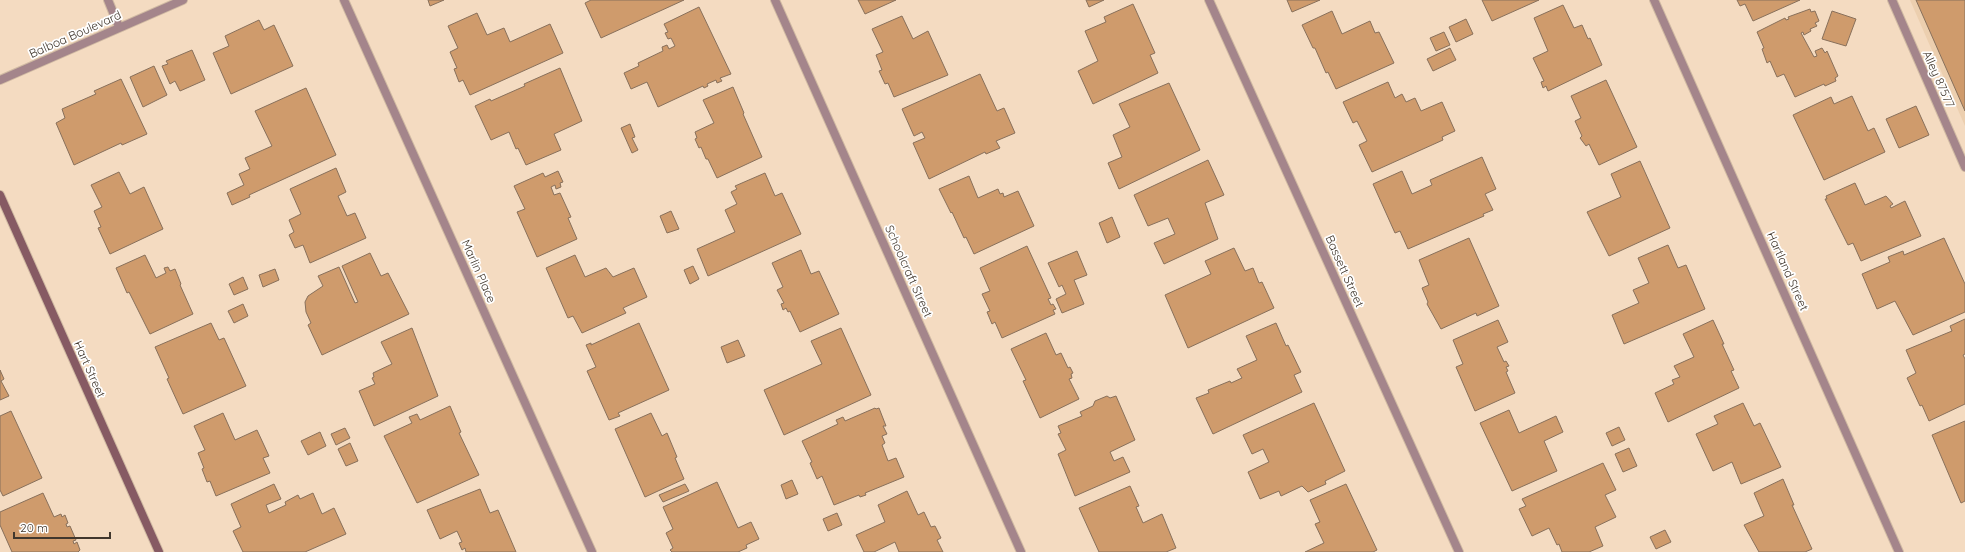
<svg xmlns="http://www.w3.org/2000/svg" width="1965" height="552" font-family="Quicksand,sans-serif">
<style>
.built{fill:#eccfaf}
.building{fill:#cf9b6c;stroke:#88705b}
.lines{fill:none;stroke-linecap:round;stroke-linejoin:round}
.lane-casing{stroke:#d0baa3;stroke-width:10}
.street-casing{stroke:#d0baa3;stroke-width:10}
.secondary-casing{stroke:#d0baa3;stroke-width:10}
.lane{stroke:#a4858b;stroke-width:8}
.street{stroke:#a4858b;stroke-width:8}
.secondary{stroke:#865a63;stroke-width:8}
.labels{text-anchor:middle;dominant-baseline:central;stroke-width:3.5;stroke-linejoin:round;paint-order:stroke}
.street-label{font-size:12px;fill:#41372d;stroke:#fff}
</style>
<rect width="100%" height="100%" fill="#f4dbc1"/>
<path class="built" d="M1910,0h55v126z"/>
<path class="building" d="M428,0h16l-14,6z
M591,0h93l-83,38 -16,-35z
M858,0h38l-31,14z
M1086,0h18l-15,7z
M1287,0h33l-28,12z
M1482,0h57l-47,21z
M1737,0h63l-47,21 -8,-17 -5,2z
M1916,0h49v111z
M1133,4l22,49 -5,2 8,18 -65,31 -15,-33 20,-10 -13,-30 21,-9 -2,-5z
M1563,5l11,23 8,-3 6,14 2,-1 12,27 -54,26 -2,-5 -3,2 -2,-6 3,-1 -11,-23 15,-7 -14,-33z
M699,7l32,67 -11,4 2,3 -5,2 -1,-3 -9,4 1,2 -4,2 -1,-2 -45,21 -11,-25 -16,7 -7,-16 15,-7 -1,-3 25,-12 -1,-4 5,-2 2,4 6,-3 -4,-8 -3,1 -3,-6 3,-1 -4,-8z
M1810,9l1,3 4,-1 4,10 -4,2 2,3 -7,3 1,2 -7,4 -1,-3 -2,1 13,24 3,-1 -2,-5 7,-3 3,5 2,-2 11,25 -3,2 1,3 -11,5 -1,-2 -29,13 -11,-23 -7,3 -7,-16 -3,2 -5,-14 2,-1 -7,-16 28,-14 1,2 3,-1 -1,-2z
M1332,11l10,23 28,-13 5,12 4,-1 15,31 -58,26 -8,-17 -2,1 -11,-25h-2l-11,-23z
M1832,11l24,8 -10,27 -24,-7z
M477,13l10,22 17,-7 6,14 40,-18 13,29 -93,42 -7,-15 -4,2 -5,-13 3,-1 -7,-16 8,-4 -10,-22z
M902,16l11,23 15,-8 20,44 -54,22 -6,-14 -3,1 -6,-13 3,-1 -6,-15 7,-3 -11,-23z
M1466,19l7,15 -17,8 -7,-15z
M259,20l5,10 10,-5 19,41 -62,28 -18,-41 16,-7 -4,-10z
M1444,32l6,13 -14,6 -6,-13z
M1450,48l6,12 -23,11 -6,-12z
M192,50l13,30 -25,11 -5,-10 -5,3 -8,-18 6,-2 -2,-3z
M154,66l13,29 -24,12 -13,-30z
M560,68l22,53 -28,13 7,16 -35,15 -8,-17 -2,1 -7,-17 -18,8 -16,-34 15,-7 1,2 34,-15 -1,-2z
M980,74l17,37 7,-3 11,25 -19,8 4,7 -14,6 -1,-2 -56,27 -16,-36 12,-5 -3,-6 -8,4 -12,-27z
M121,79l26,55 -25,11 -1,-2 -47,22 -18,-42 9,-5 -3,-9 34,-15 -2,-3z
M1606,80l31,67 -38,18 -10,-21 -3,2 -6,-8 2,-2 -7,-15 6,-3 -10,-22z
M1388,82l7,16 7,-4 4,8 9,-4 6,13 21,-9 13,29 -13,6 1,3 -71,32 -13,-27 8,-4 -10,-20 -4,2 -10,-21z
M1169,83l31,67 -81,39 -11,-26 14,-6 -9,-22 17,-8 -11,-23z
M733,87l11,26 -1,1 19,43 -45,21 -9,-19h-2l-5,-12 -2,1 -4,-9 2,-1 -2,-6 19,-9 -11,-23z
M306,88l30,67 -87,40 1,2 -18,8 -5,-12 17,-8 -5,-11 11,-5 -5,-11 27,-12 -17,-35z
M1852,96l16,35 6,-3 11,24 -61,28 -31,-65 38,-18 3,7z
M1916,106l13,29 -30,13 -13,-29z
M630,124l5,13 -3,1 6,12 -6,3 -11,-25z
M1482,157l14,32 -11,5 8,16 -10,4 1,2 -76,33 -8,-18 -5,2 -22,-49 29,-13 10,23 20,-9 -2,-5z
M1208,160l16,35 -19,8 13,36 -54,25 -10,-21 21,-9 -7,-16 -20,8 -14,-31z
M1640,161l30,67 -61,28 -22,-44 34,-15 -10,-23z
M336,168l10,24 -8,4 9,20 8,-3 11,25 -56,25 -7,-18 -8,3 -6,-13 5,-3 -5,-12 12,-6 -11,-25z
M558,171l5,11 -3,1 1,4 -5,2 -1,-4 -4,2 3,8 6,-2 11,24 -3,1 9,21 -40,18 -20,-45 8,-3 -11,-23 29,-13 2,4z
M119,172l11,22 14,-7 19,42 -53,25 -12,-26 3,-1 -7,-16 8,-4 -11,-22z
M765,173l10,23 7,-3 19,41 -93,42 -11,-27 38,-17 -10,-22 12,-6 -6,-12 6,-3 -2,-3z
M969,176l9,22 20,-9 2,5 3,-1 1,4 14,-6 16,35 -60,28 -8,-17 -2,1 -12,-26 -1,1 -12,-24z
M1855,183l10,22 21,-9 7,8 -3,2 1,2 14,-7 16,35 -60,25 -8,-18 -5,2 -23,-46h2l-1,-3z
M671,211l8,18 -12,4 -7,-17z
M1112,217l8,20 -13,6 -8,-20z
M1469,238l30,68 -22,10 -1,-3 -35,16 -14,-25 1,-2 -6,-14 7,-3 -10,-25z
M1944,238l21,46v28l-52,23 -18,-34 -18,8 -15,-35 28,-12 -2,-5 15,-6 1,4z
M1668,245l10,23 8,-3 19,44 -81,35 -12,-29 27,-12 -6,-13 16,-7 -11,-25z
M1027,246l24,52 -3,1 3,6 2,-1 3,5 -3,1 2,4 -53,24 -7,-16 -3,2 -5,-12 3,-1 -8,-17 8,-3 -10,-23z
M1234,248l11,23 8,-3 6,15 3,-1 12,26 -86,40 -23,-53 46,-21 -6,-13z
M801,250l10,24 8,-3 20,43 -39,18 -10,-21 -2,1 -2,-4 -3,2 -2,-6 3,-1 -7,-13 6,-3 -11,-24z
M1077,251l10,24 -13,5 10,24 -22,9 -6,-14 10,-5 -4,-9 -3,2 -11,-24z
M370,253l11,23 7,-3 21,41 -87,41 -14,-30 3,-2 -5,-11 -1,-10 3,-6 15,-10 -5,-10 21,-9 16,36 3,-1 -16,-36z
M145,255l11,23 10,-5 -2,-5 4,-1 2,4 5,-2 6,15 -1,1 13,29 -43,20 -21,-42 -2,1 -11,-25z
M575,255l10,22 21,-9 7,9 21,-9 13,29 -24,11 3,5 -44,20 -9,-17 -5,2 -22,-50z
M693,266l6,13 -9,5 -6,-14z
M275,269l4,11 -16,7 -4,-12z
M243,277l5,12 -14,6 -5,-11z
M243,304l5,12 -14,7 -6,-12z
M1965,319v35l-2,1 2,4v45l-36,17 -7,-16 -2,1 -13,-28 9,-5 -10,-23 46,-19 -2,-5z
M1498,320l10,22 -11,5 7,15 2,-1 3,5 -3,1 2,4 -2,1 9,21 -40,18 -19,-44 7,-3 -10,-24z
M1713,320l11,24h-2l12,26 -3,1 8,17 -71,34 -13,-29 19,-9 -2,-4 8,-3 -6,-11 20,-9 -11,-23z
M211,323l8,17 5,-2 22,48 -63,28 -16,-35 2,-1 -14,-31z
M639,323l30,67 -51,23 2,3 -11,4 -22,-49 9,-4 -10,-22 5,-2v2z
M1276,323l10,23 2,-1 13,27 -7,3 8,17 -89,42 -17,-36 13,-5 -1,-3 22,-9 1,2 11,-5 -5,-9 20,-9 -11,-24z
M412,328l26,68 -64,30 -15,-35 16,-7 -3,-6 2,-1 -1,-4 19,-9 -11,-22z
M841,328l30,67 -87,40 -20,-45 58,-26 -11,-23z
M1046,333l10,22 5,-2 7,15 2,-1 3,6 -2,1 1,4 -3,1 10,20 -39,19 -17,-37 3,-1 -15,-31z
M738,340l7,16 -18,7 -6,-16z
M0,370l4,9 -3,2 8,15 -9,4z
M1107,396l3,2 6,-2 19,44 -25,12 4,9 9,-4 7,15 -55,24 -17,-42 8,-4 -8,-16 3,-1 -3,-7 24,-10 -2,-4 13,-6 2,-5z
M1314,403l31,68 -20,10 1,3 -18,8 -6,-6 -21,10 -2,-5 -19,8 -12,-27 21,-10 -6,-13 -11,5 -9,-19z
M1743,403l11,23 6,-3 21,44 -40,17 -9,-22 -19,9 -17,-37 22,-10 -4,-8z
M450,406l11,26 -2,1 20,42 -62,28 -33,-67 28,-13 -3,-6 8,-3 3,6z
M875,408l1,1 3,-1 7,18h-3l4,8 -5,2 3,7 -3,2 6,16 8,-3 8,19 -39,16 1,2 -6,2 -1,-2 -25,10 -12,-29 -5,3 -7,-16 2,-1 -10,-21 36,-17 -2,-4 7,-3 2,4z
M1509,410l10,23 37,-17 7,16 -19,9 13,30 -45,20 -32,-68z
M11,411l31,67 -39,18 -3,-6v-74z
M223,413l12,27 22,-10 12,26 -6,2 7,15 -54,23 -6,-15 -3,1 -5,-13 2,-1 -6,-15 7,-3 -11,-24z
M651,413l11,23 5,-3 10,24 -2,1 9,21 -39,18 -30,-68z
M1965,421v80l-4,2 -29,-68z
M1619,427l6,13 -13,6 -6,-13z
M345,428l5,10 -14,7 -5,-11z
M320,432l6,14 -18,9 -7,-14z
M350,443l8,18 -12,5 -8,-17z
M1629,448l8,18 -14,6 -8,-18z
M1603,463l13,27 -11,5 11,22 -21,10 8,19 -14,6h-27l-3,-8 -2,1 -8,-17 -17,8 -13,-27 7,-3 -4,-7z
M1783,479l11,26h-2l20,44 -7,3h-46l-15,-27 20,-9 -10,-23z
M792,480l6,14 -12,5 -5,-14z
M717,482l21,46 13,-6 8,17 -13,6 1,3 -9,4h-66l-2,-2 3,-2 -7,-15 7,-4 -10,-22z
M274,484l7,15 -15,6 3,8 17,-8 -1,-3 13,-7 2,4 13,-6 9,21 12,-6 12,26 -41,18h-62l-10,-21 8,-4 -10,-23z
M685,484l4,7 -26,11 -4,-7z
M1346,484l31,66 -4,2h-68l19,-9 -9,-19 5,-2 -10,-22z
M1130,486l9,20 -3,1 7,16 19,-9 14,34 -10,4h-67l-20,-44z
M480,489l10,24 8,-3 18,42h-50l-1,-4 -3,2 -3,-7 3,-1 -5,-11 -17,8 -13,-29z
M907,491l11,24 6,-3 7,15 4,-1 6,12 -4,2 6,12h-44l-4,-10 -21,10h-10l-8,-17 29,-13 -7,-17z
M43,493l11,24 7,-3 1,3 3,-2 3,8 -2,1 1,3 3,-1 6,14 -3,1 1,3 3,-2 3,8 -2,2h-66l-12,-27v-13z
M837,513l5,12 -14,6 -5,-12z
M1665,530l6,12 -15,7 -6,-12z"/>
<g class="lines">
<g class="lane-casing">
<path id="lane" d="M1892,0l73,167"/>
</g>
<g class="street-casing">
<path id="street" d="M108,0l11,27
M344,0l248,552
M775,0l246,552
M1209,0l250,552
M1654,0l245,552
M0,80l183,-80"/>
</g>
<g class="secondary-casing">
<path id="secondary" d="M0,195l159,357"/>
</g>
<use href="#lane" class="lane"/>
<use href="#street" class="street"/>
<use href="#secondary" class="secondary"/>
</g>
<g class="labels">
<g class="street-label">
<text transform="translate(75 34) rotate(-24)">Balboa Boulevard</text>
<text transform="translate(1939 79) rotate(66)">Alley 87577</text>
<text transform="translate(479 271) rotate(66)">Marlin Place</text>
<text transform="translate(909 271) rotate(66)">Schoolcraft Street</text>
<text transform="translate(1345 271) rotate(66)">Bassett Street</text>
<text transform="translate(1788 271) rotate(66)">Hartland Street</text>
<text transform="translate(90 369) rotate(66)">Hart Street</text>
</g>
</g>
<path d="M14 532v6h96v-6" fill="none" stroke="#41372d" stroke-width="2"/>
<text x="20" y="532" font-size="12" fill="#41372d" stroke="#ffffff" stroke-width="3" paint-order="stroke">20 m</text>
</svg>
